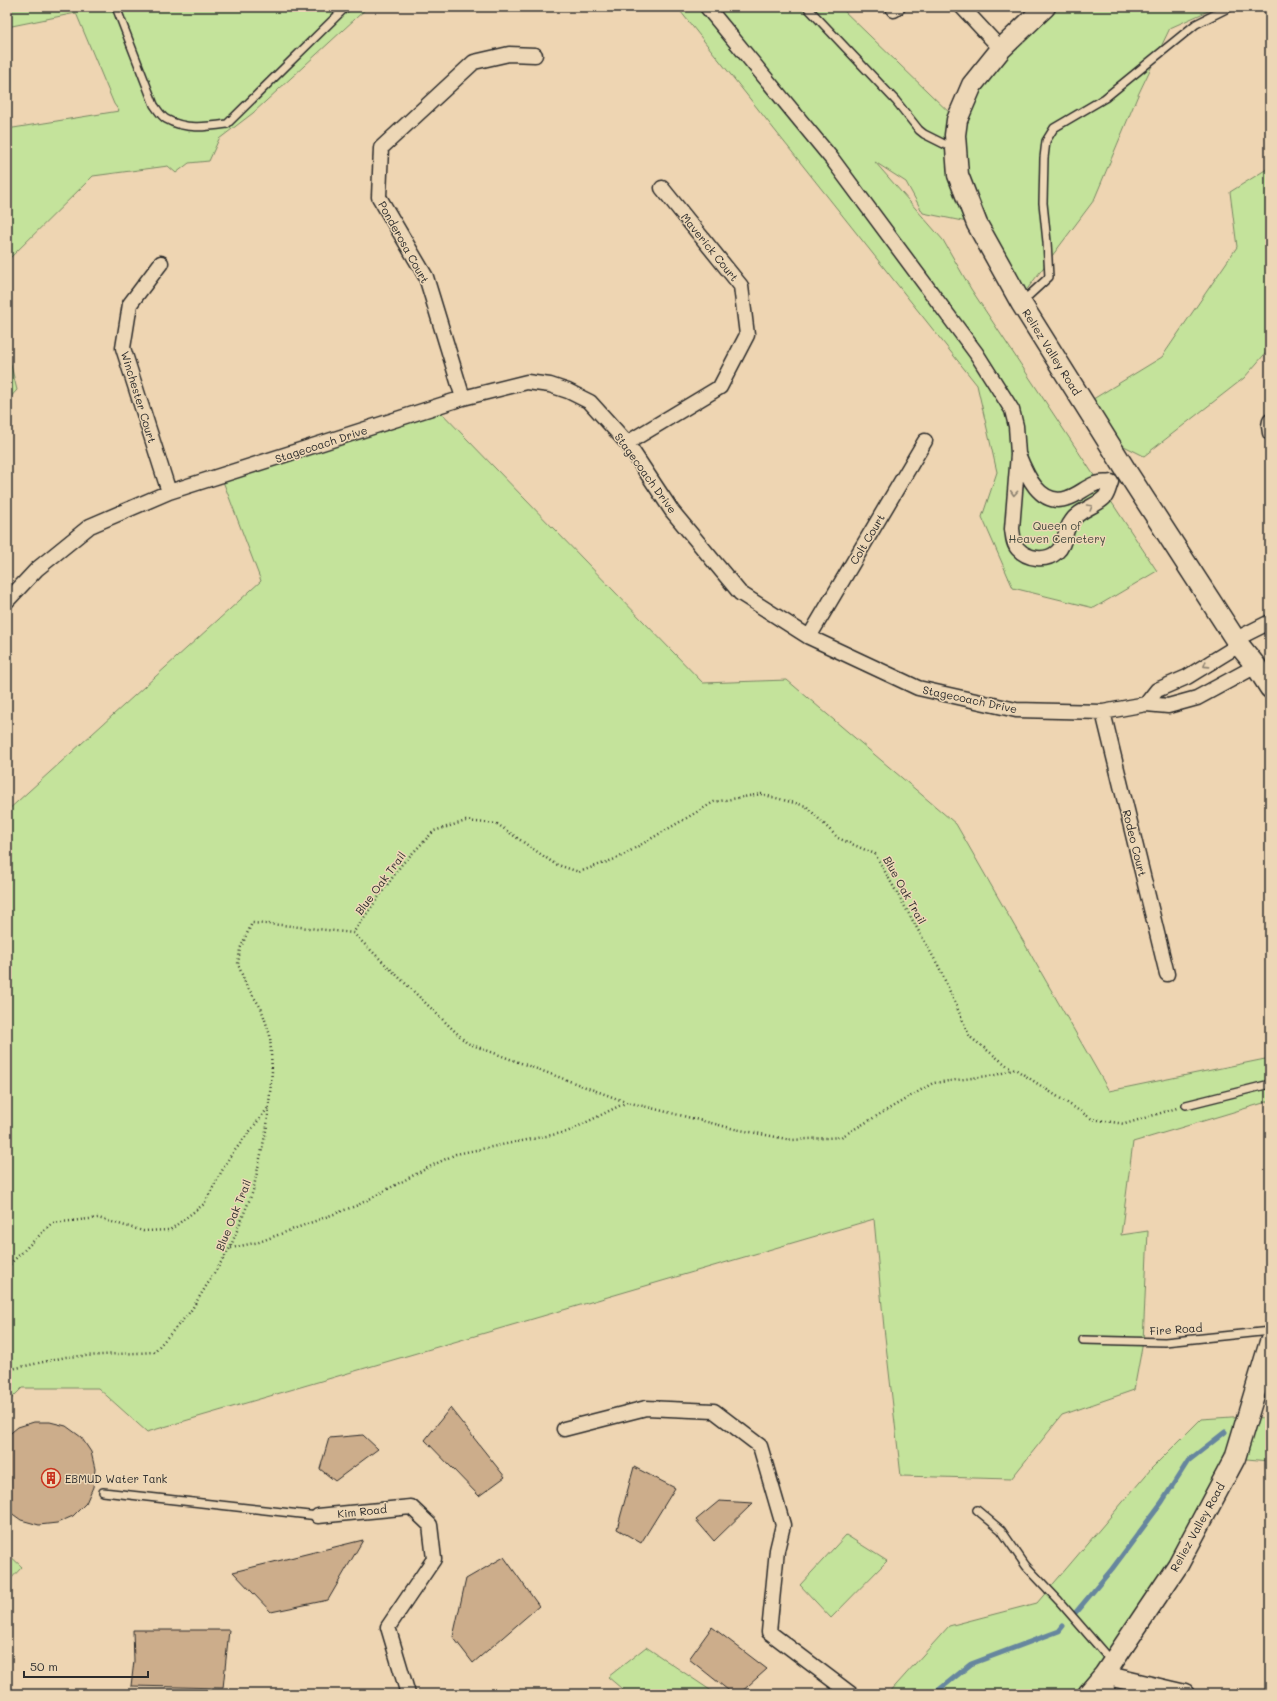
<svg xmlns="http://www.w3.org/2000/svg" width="1277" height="1701" font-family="Mali,sans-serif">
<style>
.green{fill:#c4e39b;stroke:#788763}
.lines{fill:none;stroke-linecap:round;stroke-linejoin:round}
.stream{stroke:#66869e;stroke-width:5}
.building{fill:#ccad8b;stroke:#2b2b2b}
.service-casing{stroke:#2b2b2b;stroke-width:10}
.minor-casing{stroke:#2b2b2b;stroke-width:17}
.tertiary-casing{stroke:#2b2b2b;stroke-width:21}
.secondary-casing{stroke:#2b2b2b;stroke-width:23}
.path{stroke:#2b2b2b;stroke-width:2.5;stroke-dasharray:1 3;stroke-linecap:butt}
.service{stroke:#edd7b6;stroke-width:7}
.minor{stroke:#edd7b6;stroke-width:14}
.tertiary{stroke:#edd7b6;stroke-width:18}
.secondary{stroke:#edd7b6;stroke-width:20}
.oneway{stroke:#8c8170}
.labels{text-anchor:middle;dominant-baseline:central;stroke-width:3;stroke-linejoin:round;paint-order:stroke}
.street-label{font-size:11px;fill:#2b2b2b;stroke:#edd7b6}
.park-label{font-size:11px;fill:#42473c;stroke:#edd7b6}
.poi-label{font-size:11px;fill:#2b2b2b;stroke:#edd7b6;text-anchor:start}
</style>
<rect width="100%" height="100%" fill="#eed5b2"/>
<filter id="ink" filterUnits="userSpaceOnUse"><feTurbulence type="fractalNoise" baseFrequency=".025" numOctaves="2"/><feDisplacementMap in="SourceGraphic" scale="8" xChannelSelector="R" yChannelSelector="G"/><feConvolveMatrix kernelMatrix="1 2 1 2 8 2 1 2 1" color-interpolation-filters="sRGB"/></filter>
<g filter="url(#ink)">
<path class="green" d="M7,7h361l-115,106 -34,26 -10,22 -20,2 -13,10 -8,-7 -75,10 -86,85v-132l112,-18 -5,-7 -38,-91 -69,14z
M677,7h163l117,113 88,-113h172l-47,21 -32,67 -44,105 -75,100 -42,-76 -54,-11 -17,-31 -31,-20 68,78 28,49 186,282 -63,37 -81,-20 -31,-71 15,-45 -20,-87z
M1270,167v181l-26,30 -100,78 -38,-19 -21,-33 77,-47 75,-110 -7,-55z
M7,349l10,41 -10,11z
M436,407l267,276 84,-3 169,144 153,267 161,-33v43l-137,41 -12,93 27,-4 -5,111 -9,48 -72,25 -51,64 -110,-3 -17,-148 -10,-109 -727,213 -49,-44h-76l-15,15v-592l254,-230 -40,-105z
M1247,1416l23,3v42l-35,-3 -147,236h-200l61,-68 88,-23 114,-134 50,-50z
M846,1535l41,26 -56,57 -31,-33z
M7,1553l15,14 -15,16z
M646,1647l70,47h-88l-20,-17z"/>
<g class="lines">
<path class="stream" d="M1076,1612l36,-43 50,-67 26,-41 37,-29
M934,1694l37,-30 88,-33 4,-5"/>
</g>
<path class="building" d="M450,1408l55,69 -26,19 -54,-56z
M34,1422h16l16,4 15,11 10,15 4,17 -2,18 -7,16 -13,13 -16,7 -18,2 -18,-5 -14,-10v-74l11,-9z
M363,1435l15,14 -43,32 -15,-12 9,-31z
M634,1467l41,21 -34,55 -24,-14z
M719,1501l34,2 -39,38 -18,-21z
M363,1540l-35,60 -57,12 -38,-40z
M504,1557l35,49 -66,57 -20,-26 13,-58z
M712,1627l55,42 -28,25h-6l-44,-35z
M133,1630h96l-6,58 -92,-2 3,-25z"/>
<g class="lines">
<g class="service-casing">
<path id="service" d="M116,7l38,98c3,4 7,11 12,14 19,11 40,8 61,5l119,-117
M807,7l89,94 23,29 5,4 30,15
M1023,301l26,-24 -2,-35 -4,-39 1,-45 2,-17 8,-13 51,-30 91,-74 34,-17
M1186,1105l84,-21
M1083,1340l82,2 105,-11
M103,1492l215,24
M977,1510l24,20 25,36 33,35 52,60"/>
</g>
<g class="minor-casing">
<path id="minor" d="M707,7l125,152 144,194 36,57 4,16 2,28 -6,75c1,6 1,15 6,20 9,10 28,13 39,3 9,-8 7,-21 14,-30 8,-13 25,-15 34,-25 3,-4 4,-10 6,-15 -5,1 -11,0 -16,2 -9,3 -17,11 -27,14 -28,10 -42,-24 -50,-44
M962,7l39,42
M894,10l4,-3
M161,263l-31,41 -7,44 46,144
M463,398l-37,-121 -47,-80 2,-49 93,-86 35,-8 26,1
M1270,421l-1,5 1,7
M627,443l93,-56 27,-52 -6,-49 -79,-98
M7,601l30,-32 53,-43 79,-34 294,-94 64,-16 23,3 18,6 22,11 37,41 45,68 68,82 69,44 109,51 98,22 87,2 43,-8
M809,637l116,-196
M1236,639l34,-17
M1239,645l-52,32 -30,13 -11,14 22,2 29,-8 59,-32
M1103,712l64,262
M564,1429l82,-21 68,3 46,35 23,79 -6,25 -8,82 82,62
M318,1516l93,-9 19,18 4,34 -46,68 20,67
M1104,1675l4,19"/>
</g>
<g class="tertiary-casing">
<path id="tertiary" d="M1104,1675l81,19"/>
</g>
<g class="secondary-casing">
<path id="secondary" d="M1045,7l-44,42 -29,36 -15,35 -2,15 3,40 19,49 44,79 106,169 112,173 17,21 14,22
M1088,1694l16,-19 74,-110 57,-107 35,-116"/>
</g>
<path class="path" d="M353,933l114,110 159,59
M231,1248l28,-6 99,-37 73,-39 25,-12 111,-22 60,-30 108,27 57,11 49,-3 92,-54 63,-8 19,-6
M7,1267l45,-44 46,-5 45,13 27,-1 34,-26 25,-46 39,-50
M7,1370l59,-13 88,-5 36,-40 40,-64 23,-57 14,-65 5,-55 -2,-36 -9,-27 -15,-23 -8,-21 2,-15 12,-26 30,2 71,8 49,-69 32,-33 32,-10 31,3 58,40 24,8 39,-14 96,-56 47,-8 45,12 32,32 37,16 64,113 31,70 39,30 6,2 77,50 33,5 52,-16"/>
<use href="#service" class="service"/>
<use href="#minor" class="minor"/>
<use href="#tertiary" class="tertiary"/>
<use href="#secondary" class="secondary"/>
</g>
<defs><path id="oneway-chevron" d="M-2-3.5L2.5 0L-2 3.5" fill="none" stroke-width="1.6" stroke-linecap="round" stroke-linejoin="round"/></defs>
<g class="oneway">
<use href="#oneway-chevron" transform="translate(1014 493) rotate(94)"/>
<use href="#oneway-chevron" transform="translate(1090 507) rotate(-31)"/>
<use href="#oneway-chevron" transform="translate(1206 665) rotate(147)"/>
</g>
</g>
<defs>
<g id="building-ring" transform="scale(1)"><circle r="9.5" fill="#edd7b6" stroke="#c8321e" stroke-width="1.5"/><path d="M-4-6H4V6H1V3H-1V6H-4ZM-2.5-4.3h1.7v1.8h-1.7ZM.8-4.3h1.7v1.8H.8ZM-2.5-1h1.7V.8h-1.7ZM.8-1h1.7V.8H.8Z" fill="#c8321e"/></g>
</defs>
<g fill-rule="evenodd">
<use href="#building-ring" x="51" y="1478"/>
</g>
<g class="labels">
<g class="street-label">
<text transform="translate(404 242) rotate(61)">Ponderosa Court</text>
<text transform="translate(710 247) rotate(51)">Maverick Court</text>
<text transform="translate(1052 352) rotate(58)">Reliez Valley Road</text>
<text transform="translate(139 397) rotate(73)">Winchester Court</text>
<text transform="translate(321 444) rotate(-18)">Stagecoach Drive</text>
<text transform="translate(646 473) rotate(54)">Stagecoach Drive</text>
<text transform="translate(867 539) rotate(-59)">Colt Court</text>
<text transform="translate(970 699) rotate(12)">Stagecoach Drive</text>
<text transform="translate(1135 843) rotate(76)">Rodeo Court</text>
<text transform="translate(380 883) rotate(-53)">Blue Oak Trail</text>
<text transform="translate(905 890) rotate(61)">Blue Oak Trail</text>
<text transform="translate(233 1215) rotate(-68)">Blue Oak Trail</text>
<text transform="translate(1176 1329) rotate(-4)">Fire Road</text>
<text transform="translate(362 1511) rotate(-6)">Kim Road</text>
<text transform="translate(1197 1527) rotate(-61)">Reliez Valley Road</text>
</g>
<g class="park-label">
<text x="1057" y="525">Queen of<tspan x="1057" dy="13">Heaven Cemetery</tspan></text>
</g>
<g class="poi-label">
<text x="65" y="1478">EBMUD Water Tank</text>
</g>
</g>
<rect width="1277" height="1701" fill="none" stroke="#edd7b6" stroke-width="24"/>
<rect x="12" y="12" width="1253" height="1677" fill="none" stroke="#2b2b2b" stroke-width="1.5" filter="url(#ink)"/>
<path d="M24 1671v6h124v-6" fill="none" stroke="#2b2b2b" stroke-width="2"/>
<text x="30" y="1671" font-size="12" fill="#2b2b2b" stroke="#edd7b6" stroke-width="3" paint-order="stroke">50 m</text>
</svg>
